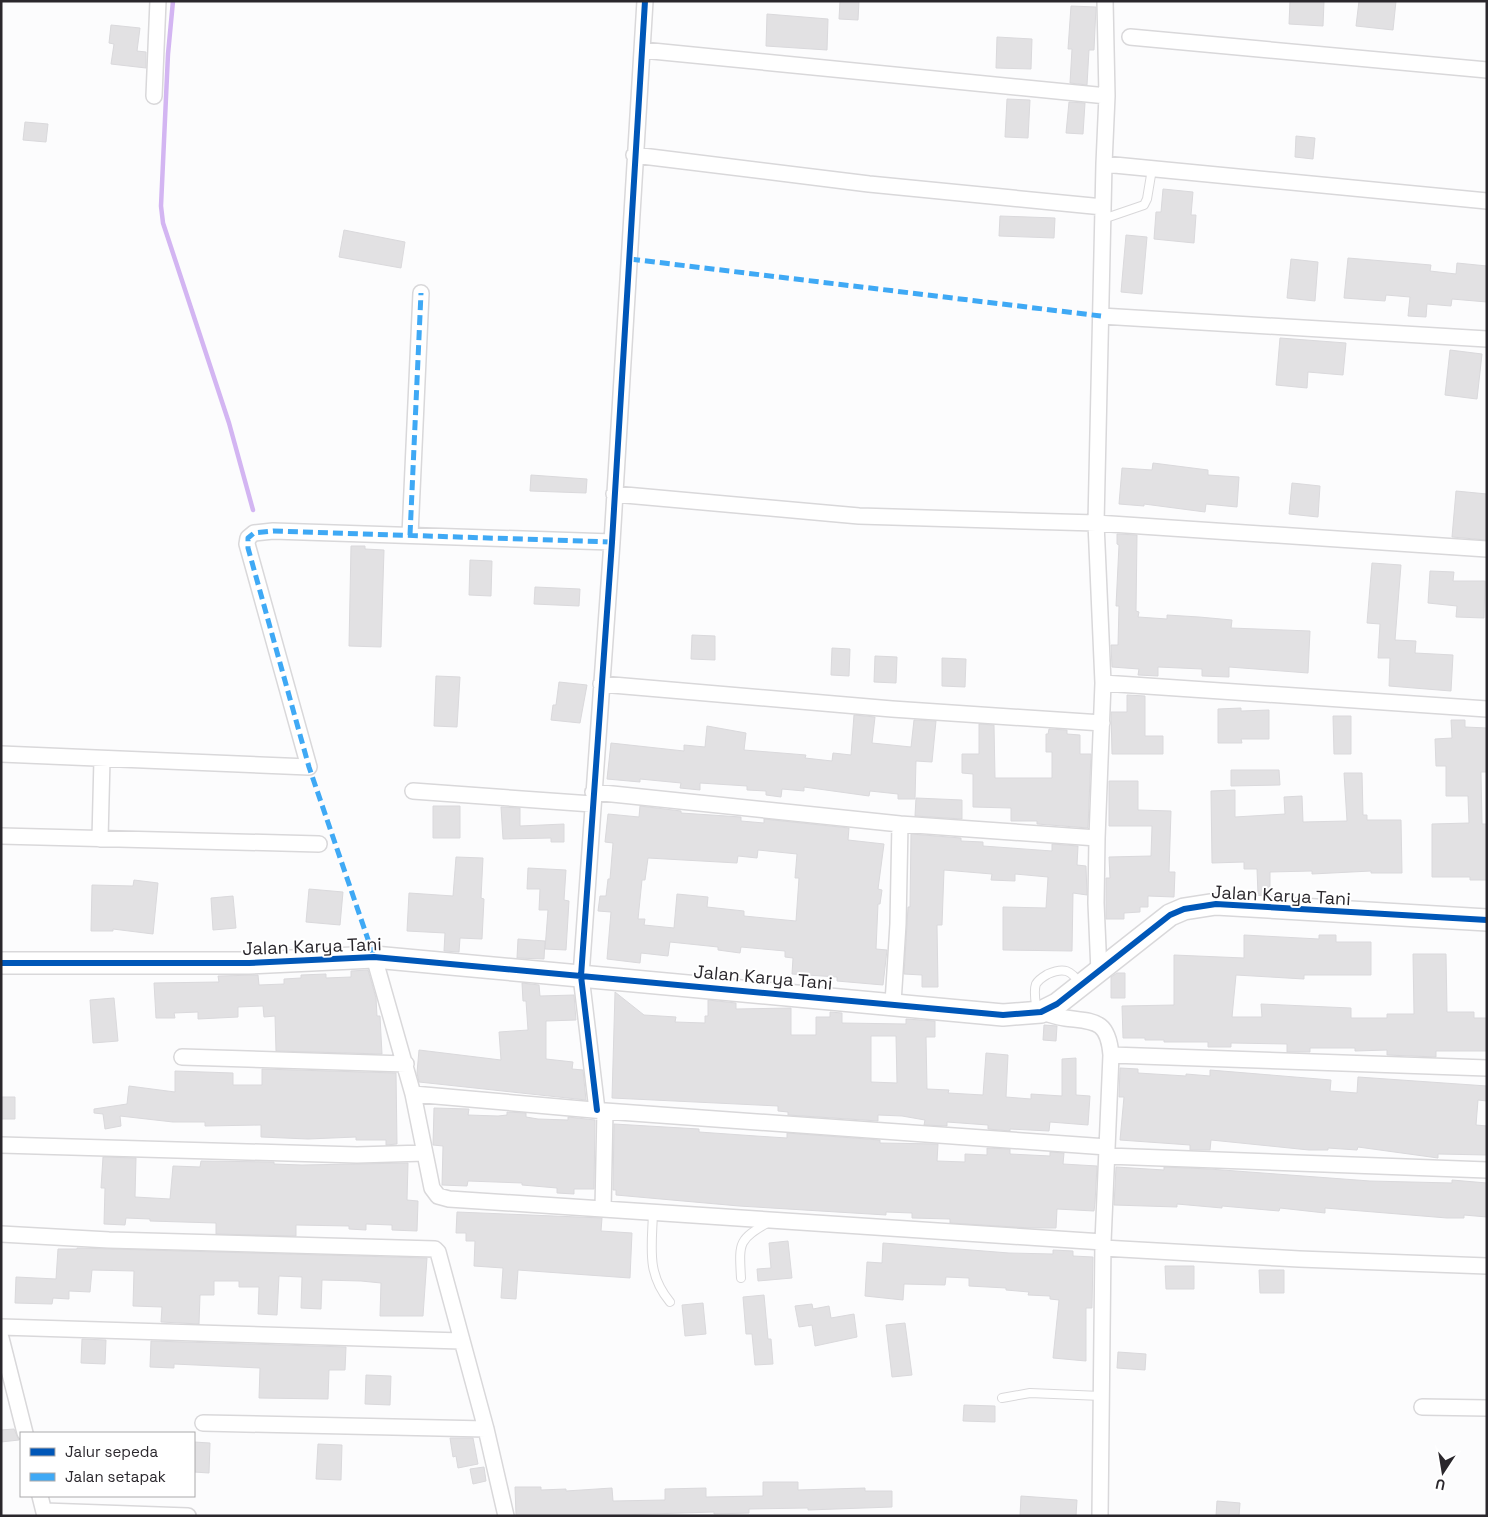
<svg xmlns="http://www.w3.org/2000/svg" width="1488" height="1517" font-family="'Space Grotesk',sans-serif">
<style>
.lines{fill:none;stroke-linecap:round;stroke-linejoin:round}
.stream{stroke:#d3b5f2;stroke-width:4.5}
.building{fill:#e2e1e3;stroke:#dad9dc;fill-rule:evenodd}
.lane-casing{stroke:#d9d8da;stroke-width:10}
.street-casing{stroke:#d9d8da;stroke-width:18}
.secondary-casing{stroke:#d9d8da;stroke-width:24}
.lane{stroke:#fff;stroke-width:8}
.street{stroke:#fff;stroke-width:15}
.secondary{stroke:#fff;stroke-width:21}
.quiet{stroke:#3fa9f5;stroke-width:5;stroke-dasharray:10 5;stroke-linecap:butt}
.cycleway-casing{stroke:#fff;stroke-width:9}
.cycleway{stroke:#0057b8;stroke-width:6}
.labels{text-anchor:middle;dominant-baseline:central;stroke-width:4;stroke-linejoin:round;paint-order:stroke}
.street-label{font-size:18px;fill:#2a272c;stroke:#fff}
</style>
<rect width="100%" height="100%" fill="#fcfcfd"/>
<g class="lines">
<path class="stream" d="M173,1l-5,53 -7,152 2,17 66,200 24,87"/>
</g>
<path class="building" d="M840,1h19l-1,19 -19,-1z
M1290,1h34l-1,25 -34,-2z
M1359,1h37l-3,29 -37,-4z
M1071,6l25,1 -2,43h-5l-2,35 -17,-2 2,-34h-4z
M767,14l61,5 -1,31 -61,-4z
M111,25l29,3 -3,23 9,1v16l-35,-4 3,-20 -5,-1z
M997,37l35,2 -1,30 -35,-1z
M1007,99l23,1 -2,38 -23,-1z
M1069,102l16,1 -2,31 -17,-1z
M25,122l23,2 -2,18 -23,-2z
M1296,136l19,2 -2,21 -18,-2z
M1163,189l30,3 -2,23h5l-2,28 -40,-4 2,-27h5z
M1000,216l55,2 -1,20 -55,-2z
M344,230l61,12 -4,26 -62,-11z
M1126,235l21,2 -5,57 -21,-2z
M1348,258l83,7 -1,6 26,3 1,-11 30,3v36l-35,-3 -1,7 -24,-2 -1,13 -18,-1 2,-19 -24,-2 -1,6 -41,-3z
M1291,259l27,3 -3,39 -28,-3z
M1280,338l66,5 -3,32 -35,-3 -1,16 -31,-3z
M1450,350l32,4 -5,45 -32,-4z
M1153,463l55,7v5l31,2 -2,30 -31,-3 -1,8 -61,-8v2l-25,-2 3,-36 30,2z
M531,475l56,4 -1,14 -56,-2z
M1292,483l28,3 -2,31 -29,-3z
M1456,491l31,3 -1,46 -34,-3z
M1117,534l20,1 -1,76 3,1 -1,5 29,2v-4l32,2 33,3 -1,8 79,3 -2,42 -79,-6v10l-27,-1v-7l-44,-2v9l-20,-1 1,-6 -27,-2 -1,-22h7l1,-39h-3l3,-61 -2,-1z
M351,546h14v3l19,1 -3,97 -32,-1z
M470,560l22,1 -1,35 -22,-1z
M1372,563l29,2 -6,75 21,1 -1,12 38,2 -2,36 -62,-5 1,-28h-12l2,-34 -13,-1z
M1430,571l24,1 -1,9h32l-1,37 -28,-1 1,-11 -29,-3z
M535,587l45,2 -1,17 -45,-2z
M692,635l23,1v24l-24,-1z
M832,648l18,1 -1,27 -18,-1z
M875,656l22,1 -1,26 -22,-1z
M942,658l24,1 -1,28 -23,-1z
M436,676l24,1 -3,50 -23,-1z
M559,682l28,3 -7,38 -29,-3 2,-15h3z
M1127,695l18,1v40h18v18h-51l-1,-42h16z
M1241,708v3l28,-1v29h-28l1,4h-24v-34z
M854,715l21,2 -3,26 39,4 3,-27 22,1 -4,41 -16,-1 -1,38h-17v-5l-28,-3 -1,5 -65,-9v4l-22,-2 -1,8 -15,-2v-4l-19,-1v-4l-47,-3v7l-20,-2 1,-5 -41,-4v3l-33,-3 4,-36 73,8v-6l21,2 2,-21 39,7 -2,17 62,5 -1,3 27,3 1,-8 18,2z
M1333,716h18v38h-17z
M1451,720h14v7l22,1v44h-6l1,52h5v56h-17v-3h-38v-53l37,-1 -1,-27h-22v-30h-10l-1,-27 17,-1z
M979,724l15,1 1,53h57v-26h-6v-18h2l1,-5 18,1v4l13,1v19h11l-3,74 -51,-4v-3h-26v-13l-38,-1v-33l-11,-1v-19h17z
M1231,770h48l1,15 -49,1z
M1344,773h18l1,42h4v5h34l1,53h-31v-2l-59,3v-3l-42,1v23l-12,-1 -1,-25h-13v-7l-32,1 -1,-72 24,-1v27l50,-3 -1,-17 18,-1 1,26 44,-1z
M1109,781h29v29l33,1 -2,61h6l-1,25 -26,-1v11h-8v5l-16,1v6h-18v-41h4l-1,-21 42,-1 1,-30h-43z
M916,798l46,2v19l-47,-3z
M433,806h27v32h-27z
M640,806l41,5v2l60,4v4l23,2v-4l85,9 -1,12 36,4 -6,45 4,1 -2,14h-2l-2,45 11,1 -4,35 -46,-4v-4l-45,-3 1,-16 -8,-1v-6l-44,-4 -1,6 -22,-3v-3l-48,-5 -2,14 -27,-3 -1,10 -33,-4 4,-47 -13,-1 2,-15h6l2,-17h2l3,-36 -8,-1 3,-28 31,3zM758,850l39,4 -2,24h4l-3,43 -52,-5v-5l-37,-4 1,-10 -31,-3 -3,34 -30,-3 1,-6h-7l4,-39h3l3,-22 89,5 1,-7 19,2z
M501,807l19,1v18l44,-2v18h-13v-4l-48,1z
M911,834l50,4v3l22,1v4l69,5v-7l26,2 -1,19 9,1 1,29 -14,-2 -1,58 -69,-1v-43l43,1 2,-31 -33,-3v7l-24,-1 1,-6 -48,-4 -2,55h-5l1,62h-16v-12l-18,-1 4,-67h2z
M456,857l27,1 -2,40 3,1 -2,40 -22,-1 -1,14 -15,-1 1,-18 -38,-2 2,-38 44,3z
M528,868l38,2 -2,30 5,1 -3,49 -21,-1 3,-39h-9l1,-21h-13z
M134,880l24,3 -5,51 -40,-5v2h-22l1,-46 41,1z
M309,889l34,3 -3,33 -34,-3z
M233,896l3,32 -23,2 -2,-32z
M1244,935l75,4v-4h17v7h35v33h-67v4l-68,-4 -4,42h30l-1,-13 90,4v10h36v-4h27l-1,-60h33l1,58h27v6h13v33h-51v6l-49,-2v-5l-32,1v-3h-45v4h-23v-8l-56,-1v4h-23v-5h-44v-2h-19v-2h-22l-1,-32 52,-1v-50l70,3z
M518,939l27,2 -1,18 -27,-1z
M368,970l8,28 1,18h3l2,38 -106,-3 -1,-35 -11,1 -1,-11 -25,1v10l-40,2v-7l-24,1 1,5h-19l-2,-35 65,-1 -1,-6 40,-1 1,10 25,-1v-5l17,-1v-3l25,-1v4l25,-1v-6z
M1117,973h8v25h-14v-21z
M522,983l17,2 1,11 34,-1 2,25 -30,1v38l27,3 -1,7 11,1 3,30 -167,-18 -2,-9 2,-23 82,10 -2,-28 29,-2 -2,-29h-3z
M615,992l29,23 32,2 -1,5 30,1v-7h3v-16l28,3v6l55,-1v27h25v-18h14v-5l12,1v10l64,1v-5l29,2v16h-9l1,52 22,1 -1,3 35,2 3,-42 22,2 -2,42 25,2v-5l31,2v-37l14,-1v37l14,1 -2,29 -38,-3 -1,9 -39,-2v2l-22,-2v-4l-41,-3v4l-23,-1 1,-5 -23,-4 -24,-1v6l-90,-6v-3l-10,-1v-5l-166,-8zM871,1036h25l1,47 -26,-1z
M114,998l4,43 -25,2 -3,-43z
M1044,1025l13,1 -1,15 -13,-1z
M1120,1068l18,1v4l48,3v-2l24,2v-6l121,10 -1,11 27,2 1,-16 129,9v15l-9,-1 -2,25 11,1v29l-49,-1v4l-80,-11 -1,3 -29,-2v2h-19l-98,-10 -1,10h-20v-5l-70,-5 4,-43h-5z
M262,1069l134,4 1,71 -11,1v-5h-30v-3l-48,2 -47,-2v-12l-56,1v-4h-32l-53,-6 1,10 -16,3 -2,-15 -9,-1v-4l33,-5 2,-18 46,6v-21l58,2v12h29z
M1,1097h14v22h-14z
M434,1108l35,1 -1,6 30,1 9,-1v-3l19,1v4l12,2 30,1v-3l27,3 -1,69h-20v5l-17,-1v-5l-35,-3v-2l-54,-2 -1,5 -25,-1 1,-39 -10,-1z
M614,1124l85,5v3l57,4 31,2v-5l93,7v3l58,1 -1,17 28,1v-8l22,1v-7l23,1v5l40,2v-4l14,1 -1,11 34,2 -2,37 -1,8 -37,-2 -1,19h-26l-80,-5v-4l-38,-1v-5l-26,-1v3l-147,-9 -123,-11v-5h-3z
M103,1157l33,1 -1,39 35,2 3,-33 27,1 1,-6 73,1v2l28,1 106,-2 -1,37 11,1 -1,30 -25,-1v-5l-26,-1v6l-17,-1v-3l-53,-1v11l-80,-2v-11l-66,-2v-2l-24,-1 -1,7 -21,-1 1,-36h-4z
M1116,1167l48,3v-3l45,2 161,12 82,2v-3l35,3v34l-23,-2v3h-17l-122,-10v5l-45,-5 -1,3 -57,-5v2l-45,-4v3l-63,-2z
M457,1212l145,6 -1,13 31,2 -2,45 -112,-8 -2,29 -15,-1 2,-30 -29,-2 1,-25h-9v-8h-10z
M788,1241l4,37 -34,3 -1,-12 14,-1 -2,-25z
M883,1243l126,10 44,1v-4l20,1v5l20,1 -1,51h-6v53l-33,-3 6,-58 -9,-1v-3l-22,-1 1,-3 -23,-2v-2l-37,-2v-8l-23,-1 -1,8 -41,-1 -1,16 -38,-4 2,-34 15,1z
M77,1248l350,10 -4,58h-43l1,-33 -20,-2 -39,-1 -1,29 -20,-1 1,-31 -23,-1 -2,39 -19,-1 1,-27h-20v-6h-25v14h-14l-1,29 -38,-2 1,-15 -29,-1 1,-35 -42,-1 -2,22 -21,-1v8l-16,-1 -1,6 -37,-1 1,-26 40,2 2,-30h19z
M1165,1266h29v23h-28z
M1259,1270h25v23h-24z
M764,1295l4,44h3l2,25 -18,1 -3,-31h-6l-3,-37z
M703,1303l3,31 -21,2 -3,-31z
M812,1304l1,5 16,-3 2,12 23,-4 3,23 -42,9 -3,-21 -13,2 -4,-21z
M905,1323l7,52 -20,2 -6,-52z
M82,1339l24,1 -1,24 -24,-1z
M151,1341l195,6 -1,23h-16l-1,29 -69,-1 1,-30 -86,-4v4l-24,-1z
M1118,1352l28,2 -1,16 -28,-2z
M366,1375l25,1 -1,29 -25,-1z
M964,1405l31,1v16l-32,-1z
M14,1429l5,11 -18,2v-12z
M450,1438h23l5,26 -20,4 -2,-12 -3,1z
M194,1442l16,1 -1,30 -15,-1z
M318,1444l24,1 -1,35 -25,-1z
M484,1467l2,14 -13,3 -3,-15z
M763,1482h35v8l67,-2v3h27v16l-84,3v-2l-59,1v4l-35,1v-2l-128,4 -70,-1 -1,-28h26v3l25,-1v2l46,-3 1,13 52,-1v-11l41,-1v9l57,-1z
M1021,1496l56,4 -1,16h-56z
M1217,1501l23,2 -1,13h-23z"/>
<g class="lines">
<g class="lane-casing">
<path id="lane" d="M1103,219l41,-14 3,-6 5,-30
M1037,1012c-1,-9 -4,-20 -1,-28 3,-5 7,-7 12,-10 16,-7 23,-4 32,10
M653,1212c-1,36 -7,61 17,90
M741,1278c-2,-36 -3,-38 28,-56
M1002,1398l28,-5 71,3"/>
</g>
<g class="street-casing">
<path id="street" d="M1130,37l357,33
M642,50l465,46
M154,96l4,-95
M634,155l235,29 234,23
M1104,164l383,37
M1101,316l386,23
M614,494l245,22 237,7 391,26
M410,535l11,-242
M1103,683l384,26
M601,684l291,25 210,14
M1,754l308,13 -62,-223 1,-6 6,-5 19,-2 339,11
M413,791l179,13
M593,792l307,32 -2,100 -5,79
M900,824l197,14
M1,836l318,8
M100,839l2,-80
M374,957l39,137 192,17 502,36
M1099,972l-3,-69 1,-65 6,-155 -7,-160 8,-359 3,-68 -2,-95
M1041,1012c8,2 16,5 24,6 29,4 43,1 46,37l376,13
M182,1057l224,7
M413,1094l19,94 6,8 11,3 154,10 2,-98
M597,1110l-16,-134 31,-434 33,-541
M1,1145l356,10 68,-2
M1107,1156l380,14
M603,1209l500,33
M1,1234l108,6 326,9 3,3 48,177 20,87
M1103,1248l196,11 188,7
M1,1327l460,14
M1,1338l24,95
M1422,1407l65,1
M203,1423l283,6
M40,1496l5,20
M44,1511l144,5
M1100,1516l3,-274 8,-187"/>
</g>
<g class="secondary-casing">
<path id="secondary" d="M1,963h248l125,-6 629,58 38,-3 16,-8 113,-89 14,-6 32,-5 271,16"/>
</g>
<use href="#lane" class="lane"/>
<use href="#street" class="street"/>
<use href="#secondary" class="secondary"/>
<path class="quiet" d="M630,259l471,57
M410,535l11,-242
M374,957l-65,-190 -61,-219v-10l6,-5 19,-2 339,11"/>
<g class="cycleway-casing">
<path id="cycleway" d="M1,963h248l125,-6 629,58 38,-3 16,-8 113,-89 14,-6 32,-5 271,16
M597,1110l-16,-134 31,-434 33,-541"/>
</g>
<use href="#cycleway" class="cycleway"/>
</g>
<g class="labels">
<g class="street-label">
<text transform="translate(1281 895) rotate(3)">Jalan Karya Tani</text>
<text transform="translate(312 946) rotate(-2)">Jalan Karya Tani</text>
<text transform="translate(763 977) rotate(5)">Jalan Karya Tani</text>
</g>
</g>
<rect width="1488" height="1517" fill="none" stroke="#2a272c" stroke-width="5"/>
<rect x="20" y="1432" width="175" height="65" fill="#ffffff" stroke="#aaa9ab"/>
<rect x="30" y="1448" width="25" height="8" fill="#0057b8" stroke="#aaa9ab"/>
<text x="65" y="1457" font-size="15" fill="#2a272c">Jalur sepeda</text>
<rect x="30" y="1473" width="25" height="8" fill="#3fa9f5" stroke="#aaa9ab"/>
<text x="65" y="1482" font-size="15" fill="#2a272c">Jalan setapak</text>
<g transform="translate(1443 1472) rotate(192)" stroke="#ffffff" stroke-width="4" paint-order="stroke">
<path d="M0-4L9 19L0 12L-9 19Z" fill="#2a272c"/>
<text y="-8" font-size="14" font-weight="bold" text-anchor="middle" fill="#2a272c">U</text>
</g>
</svg>
